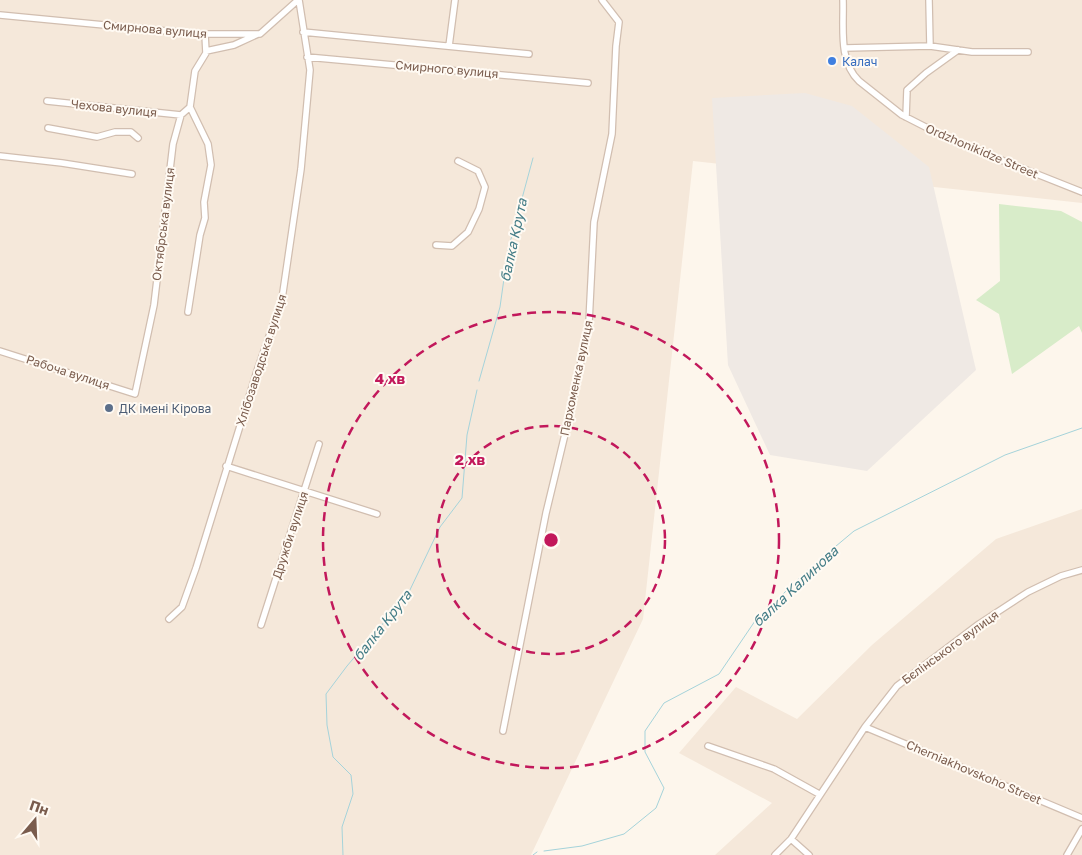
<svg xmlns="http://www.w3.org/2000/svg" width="1082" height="855" font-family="'Golos Text',sans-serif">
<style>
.residential{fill:#f5e8da}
.industrial{fill:#efe9e4}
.green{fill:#d8ecc9}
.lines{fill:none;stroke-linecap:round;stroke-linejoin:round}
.stream{stroke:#a5d3da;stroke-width:1}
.minor-casing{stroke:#d1beb0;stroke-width:8}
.minor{stroke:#fff;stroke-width:5.5}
.ring{fill:none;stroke:#c2185b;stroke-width:2.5;stroke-dasharray:9 6}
.shop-dot{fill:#3f7fe0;stroke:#fffaf3;stroke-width:2}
.service-dot{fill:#5c6f8a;stroke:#fffaf3;stroke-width:2}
.labels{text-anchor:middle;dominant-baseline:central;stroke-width:4;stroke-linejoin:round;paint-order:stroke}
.street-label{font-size:12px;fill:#7a5c4d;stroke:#fffaf3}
.shop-label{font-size:12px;fill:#366cbe;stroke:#fffaf3;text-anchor:start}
.service-label{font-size:12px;fill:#4e5e75;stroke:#fffaf3;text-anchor:start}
.water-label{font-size:14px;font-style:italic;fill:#437c86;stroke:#fffaf3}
.centre{fill:#c2185b;stroke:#fffaf3;stroke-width:2.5}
.ring-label{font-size:15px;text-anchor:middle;font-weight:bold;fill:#c2185b;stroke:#fffaf3;stroke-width:4;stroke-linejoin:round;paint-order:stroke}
</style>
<rect width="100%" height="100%" fill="#fdf6ec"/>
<path class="residential" d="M0,0h1082v203l-389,-42 -50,458 -112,236h-531z
M1082,509v346h-367l57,-52 -93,-50 57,-66 61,32 75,-74 124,-106z"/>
<path class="industrial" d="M805,93l47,13 77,61 47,203 -109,101 -97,-16 -42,-90 -16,-267z"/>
<path class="green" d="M999,204l62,7 21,11v111l-3,-7 -67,48 -13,-60 -23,-14 24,-19z"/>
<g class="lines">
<path class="stream" d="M479,381l21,-74 8,-57 25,-92
M544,851l38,-5 42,-12 32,-26 8,-20 -19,-36v-21l19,-28 55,-29 36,-53 56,-54 43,-36 151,-76 77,-27
M343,855l-1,-28 11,-33 -2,-19 -18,-18 -6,-32 -1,-31 21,-28 61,-72 32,-67 22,-29 5,-63 10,-45
M533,855l4,-3"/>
<g class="minor-casing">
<path id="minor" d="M843,0c1,27 -5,61 16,81l43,34 49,25 131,52
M929,0l1,46
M0,15l198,19h62l38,-34
M303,32l226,22
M449,46l6,-46
M845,48l85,-2 42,6h56
M206,51l28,-6 24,-11
M307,57l281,26
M47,101l134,14
M906,117l1,-27 19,-17 32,-23
M48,128l49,9 18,-5h16l7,6
M0,156l62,7 70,11
M436,245l16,1 16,-14 11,-23 6,-22 -7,-16 -20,-10
M188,312l12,-77 5,-17 -1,-16 7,-37 -3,-21 -18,-37
M0,351l135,43 19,-89 19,-161 8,-29 9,-8 5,-36 11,-18 -1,-19
M226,466l151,48
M169,619l13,-12 14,-39 61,-197 25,-72 19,-130 9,-99 -11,-70
M261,625l58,-181
M865,727l217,91
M503,731l43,-218 27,-112 16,-79 5,-100 18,-88 4,-88 3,-24 -17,-22
M708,746l66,23 45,25
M791,839l18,16
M775,855l16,-16 74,-112 32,-41 82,-62 49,-32 33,-16 21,-6
M1067,855l15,-26"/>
</g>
<use href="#minor" class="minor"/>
</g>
<g class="ring">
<circle cx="551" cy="540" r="114"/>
<circle cx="551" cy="540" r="228"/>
</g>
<circle class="shop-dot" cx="832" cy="61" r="5"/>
<circle class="service-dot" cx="109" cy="408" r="5"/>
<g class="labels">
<g class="street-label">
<text transform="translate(155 29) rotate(5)">Смирнова вулиця</text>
<text transform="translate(447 69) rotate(5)">Смирного вулиця</text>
<text transform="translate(114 108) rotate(6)">Чехова вулиця</text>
<text transform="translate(982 151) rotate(23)">Ordzhonikidze Street</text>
<text transform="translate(163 224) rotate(-83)">Октябрська вулиця</text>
<text transform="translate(261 360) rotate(-72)">Хлібозаводська вулиця</text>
<text transform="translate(68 372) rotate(18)">Рабоча вулиця</text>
<text transform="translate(576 378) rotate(-78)">Пархоменка вулиця</text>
<text transform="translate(290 535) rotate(-72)">Дружби вулиця</text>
<text transform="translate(950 647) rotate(-36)">Бєлінського вулиця</text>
<text transform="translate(974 772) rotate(23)">Cherniakhovskoho Street</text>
</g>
<g class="shop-label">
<text x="842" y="61">Калач</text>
</g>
<g class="service-label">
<text x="119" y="408">ДК імені Кірова</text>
</g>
<g class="water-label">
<text transform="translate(513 240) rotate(-78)">балка Крута</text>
<text transform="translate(795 586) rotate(-43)">балка Калинова</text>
<text transform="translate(382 625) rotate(-52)">балка Крута</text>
</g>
</g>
<circle cx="551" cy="540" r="8" class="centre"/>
<g class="ring-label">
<text x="390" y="384">4 хв</text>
<text x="470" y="465">2 хв</text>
</g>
<g transform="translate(35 820) rotate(19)" stroke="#fffaf3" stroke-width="4" paint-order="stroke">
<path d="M0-4L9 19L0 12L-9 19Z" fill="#7a5c4d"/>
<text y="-8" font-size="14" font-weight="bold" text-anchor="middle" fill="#7a5c4d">Пн</text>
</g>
</svg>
